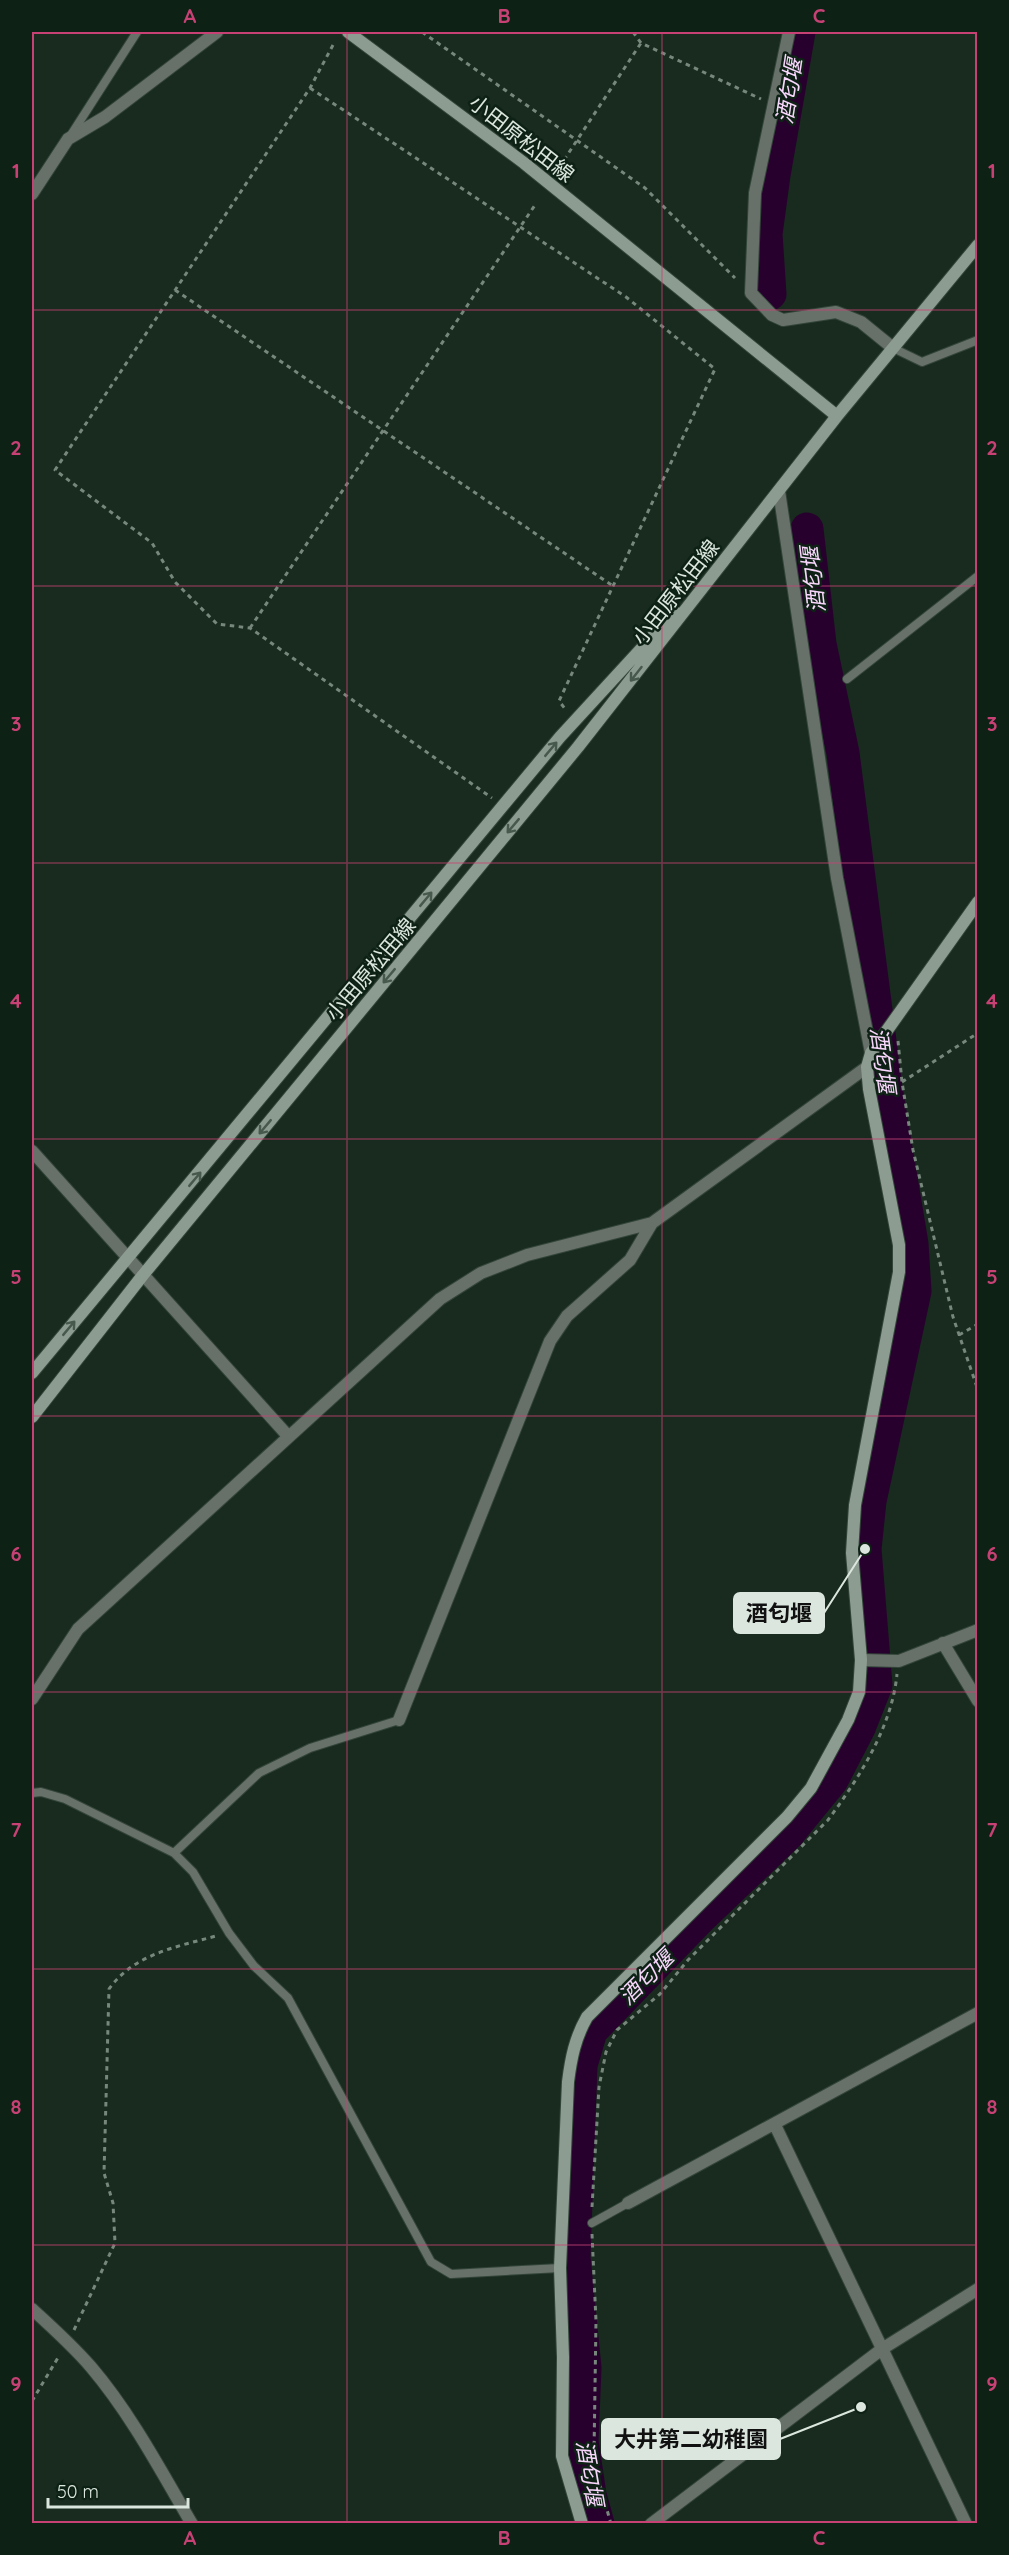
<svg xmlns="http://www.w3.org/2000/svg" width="1009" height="2555" font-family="Quicksand,'Noto Sans JP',sans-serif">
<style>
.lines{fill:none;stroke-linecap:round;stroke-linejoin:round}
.river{stroke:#28002e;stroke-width:33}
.lane-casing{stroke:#334539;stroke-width:10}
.street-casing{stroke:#334539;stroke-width:14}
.secondary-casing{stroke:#334539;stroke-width:14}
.path{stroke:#77877c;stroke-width:3;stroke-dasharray:4.5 4.5;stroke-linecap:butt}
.lane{stroke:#67716a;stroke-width:8}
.street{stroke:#67716a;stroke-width:12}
.secondary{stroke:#8d9c91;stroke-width:12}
.oneway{stroke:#47584d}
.grid{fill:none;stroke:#c74175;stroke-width:1.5;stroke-opacity:0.55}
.labels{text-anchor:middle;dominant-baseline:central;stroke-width:5;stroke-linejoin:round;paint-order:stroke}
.street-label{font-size:21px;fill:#dbe7de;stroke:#0e2115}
.water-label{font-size:22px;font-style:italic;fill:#f9d7fd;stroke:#0e2115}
.leader{fill:none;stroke:#dbe7de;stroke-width:2}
.callout-dot{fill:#dbe7de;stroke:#0e2115;stroke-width:2}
.callout{fill:#dbe7de;stroke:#dbe7de;stroke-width:2}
.callout-label{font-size:22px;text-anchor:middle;font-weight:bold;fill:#111}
.neatline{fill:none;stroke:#c74175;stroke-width:2}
.grid-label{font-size:20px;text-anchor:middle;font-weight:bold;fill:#c74175}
</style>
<rect width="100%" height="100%" fill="#182b1e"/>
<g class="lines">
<path class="river" d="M770,294l-4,-60 8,-59 25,-143
M598,2524l-8,-29 -8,-54 3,-73 -11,-111 7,-192 10,-34 109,-113 88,-84 44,-54 27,-52 17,-43 -11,-136 5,-48 45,-210 -3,-47 -26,-156 -43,-335 -23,-109 -13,-115"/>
<g class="lane-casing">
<path id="lane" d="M71,135l66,-103
M893,348l29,14 56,-22
M847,679l131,-103
M32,1793l9,-1 24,7 109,54 19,19 36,61 25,33 34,32 143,264 20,12 109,-6
M174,1853l85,-80 51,-25 89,-28
M592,2223l36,-20"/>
</g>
<g class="street-casing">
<path id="street" d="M789,32l-34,161 -4,100 21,22 11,5 53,-8 25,10 32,26
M32,194l36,-55 37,-22 112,-85
M779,491l58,387 34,175
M32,1151l256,285
M943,1643l35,58
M861,1660l38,1 79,-31
M32,1699l46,-70 362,-330 41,-26 46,-18 125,-32 215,-156
M399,1720l151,-379 17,-25 63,-56 22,-37
M775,2125l191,399
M628,2203l350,-190
M32,2309c21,19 41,37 59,58 40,47 70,104 101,157
M651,2524l231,-175 96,-60"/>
</g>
<g class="secondary-casing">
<path id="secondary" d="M348,32l176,131 313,253
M32,1373l528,-636 115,-125
M32,1417l111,-142 435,-528 259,-331 141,-171
M582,2524l-20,-68 1,-99 -3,-89 8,-186c3,-24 7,-44 19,-65l200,-200 24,-29 37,-68 11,-28 2,-32 -9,-107 3,-48 44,-233v-27l-30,-156 -2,-22 4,-14 107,-151"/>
</g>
<path class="path" d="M422,32l223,156 90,90
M633,32l8,11 120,56
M333,45l-23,43 -255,382 97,73 23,39 42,42 33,4 242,170
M310,88l316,209 89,72 -156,332 7,9
M564,160l77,-117
M175,290l438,296
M250,628l285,-423
M898,1041l4,41 11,68 40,167 25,73
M902,1082l76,-49
M959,1335l19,-11
M592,2207l7,-120 7,-35 11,-22 43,-36 28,-34 140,-140c31,-42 64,-93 69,-146
M592,2234l4,87 -2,132 4,25 13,46
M74,2330l41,-87 -2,-40 -9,-30 5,-184c25,-35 67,-42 107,-53
M32,2401l27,-45"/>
<use href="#lane" class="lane"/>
<use href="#street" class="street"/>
<use href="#secondary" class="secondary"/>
</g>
<defs><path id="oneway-shaft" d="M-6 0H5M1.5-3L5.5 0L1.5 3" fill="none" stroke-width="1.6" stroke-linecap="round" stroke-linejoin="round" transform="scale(1.5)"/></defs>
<g class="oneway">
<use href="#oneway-shaft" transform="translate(636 674) rotate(128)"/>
<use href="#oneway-shaft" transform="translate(551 749) rotate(-50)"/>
<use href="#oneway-shaft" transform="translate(513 826) rotate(130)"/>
<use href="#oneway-shaft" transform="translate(426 899) rotate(-50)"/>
<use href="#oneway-shaft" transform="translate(389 976) rotate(130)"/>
<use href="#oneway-shaft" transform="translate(265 1127) rotate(130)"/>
<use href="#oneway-shaft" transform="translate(195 1179) rotate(-50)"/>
<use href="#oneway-shaft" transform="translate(69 1328) rotate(-50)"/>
</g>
<path class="grid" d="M347,32v2492M662,32v2492M32,310h946M32,586h946M32,863h946M32,1139h946M32,1416h946M32,1692h946M32,1969h946M32,2245h946"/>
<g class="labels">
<g class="street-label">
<text transform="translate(522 138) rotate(38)">小田原松田線</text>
<text transform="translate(675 592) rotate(-52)">小田原松田線</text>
<text transform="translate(370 969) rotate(-50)">小田原松田線</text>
</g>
<g class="water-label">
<text transform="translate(789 91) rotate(-81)">酒匂堰</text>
<text transform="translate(813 580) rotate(-97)">酒匂堰</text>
<text transform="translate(883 1060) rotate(82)">酒匂堰</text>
<text transform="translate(646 1977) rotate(-45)">酒匂堰</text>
<text transform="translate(590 2473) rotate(80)">酒匂堰</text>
</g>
</g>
<path class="leader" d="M865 1549L824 1613M861 2407L780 2439"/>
<g class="callout-dot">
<circle cx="865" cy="1549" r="6"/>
<circle cx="861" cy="2407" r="6"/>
</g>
<g class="callout">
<rect x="734" y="1593" width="90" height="40" rx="6"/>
<rect x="602" y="2419" width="178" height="40" rx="6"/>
</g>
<g class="callout-label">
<text x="779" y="1621">酒匂堰</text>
<text x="691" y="2447">大井第二幼稚園</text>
</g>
<rect width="1009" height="2555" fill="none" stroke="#0e2115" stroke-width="66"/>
<path d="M48 2498v9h140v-9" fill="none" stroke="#dbe7de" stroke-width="3"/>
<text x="57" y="2498" font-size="18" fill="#dbe7de" stroke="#0e2115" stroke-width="4.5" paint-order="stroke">50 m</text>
<rect x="33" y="33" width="943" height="2489" class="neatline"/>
<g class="grid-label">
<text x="190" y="23">A</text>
<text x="504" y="23">B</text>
<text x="819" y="23">C</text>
<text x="16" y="178">1</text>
<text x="992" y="178">1</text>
<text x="16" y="455">2</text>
<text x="992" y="455">2</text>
<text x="16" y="731">3</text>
<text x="992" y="731">3</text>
<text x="16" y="1008">4</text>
<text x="992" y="1008">4</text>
<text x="16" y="1284">5</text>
<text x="992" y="1284">5</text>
<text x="16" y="1561">6</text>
<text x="992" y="1561">6</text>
<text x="16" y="1837">7</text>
<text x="992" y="1837">7</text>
<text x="16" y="2114">8</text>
<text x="992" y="2114">8</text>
<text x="16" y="2391">9</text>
<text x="992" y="2391">9</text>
<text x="190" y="2545">A</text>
<text x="504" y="2545">B</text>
<text x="819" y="2545">C</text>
</g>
</svg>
